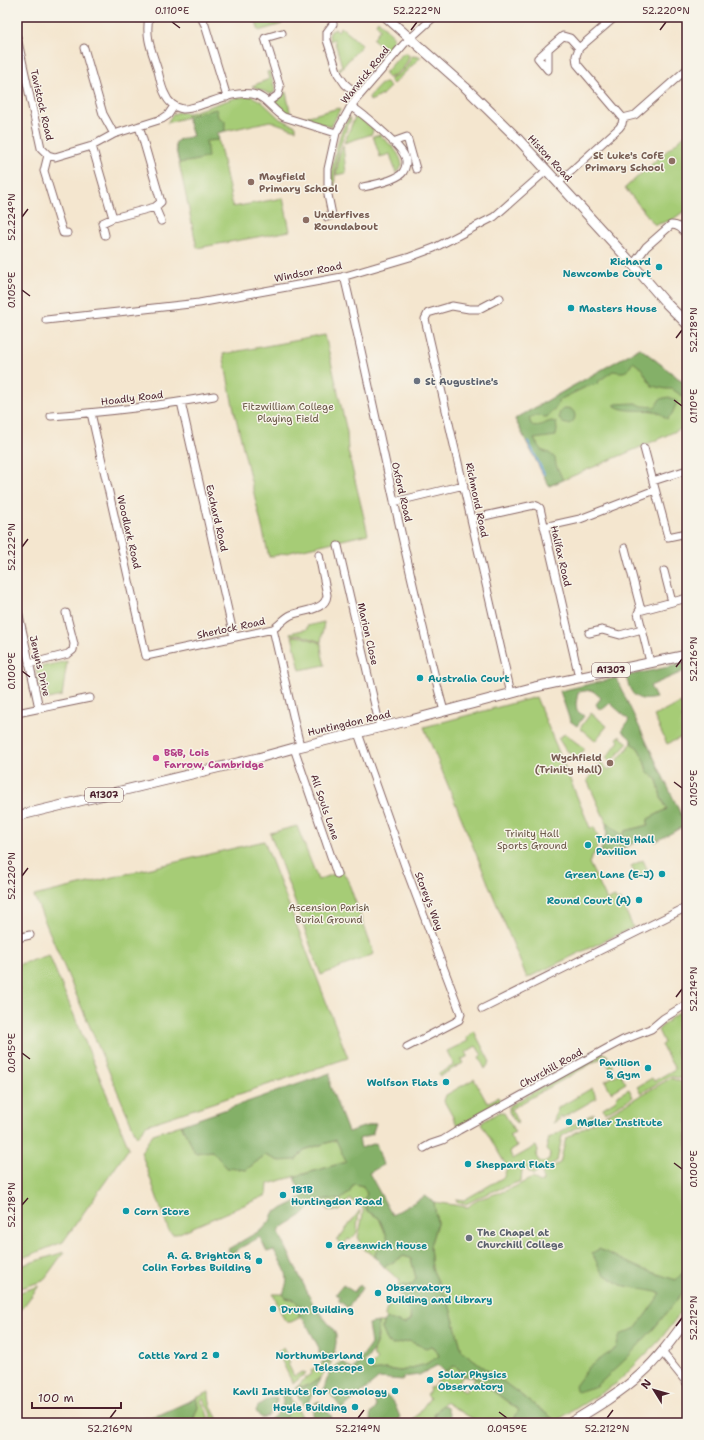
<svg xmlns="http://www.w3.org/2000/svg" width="704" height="1440" font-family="'Shantell Sans',sans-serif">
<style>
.green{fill:#a6cc76;stroke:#787650}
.forest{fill:#84b067;stroke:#676849}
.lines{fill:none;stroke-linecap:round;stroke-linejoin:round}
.stream{stroke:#6ea5dc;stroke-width:2}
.minor-casing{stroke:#866564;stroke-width:9}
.major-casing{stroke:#866564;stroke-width:11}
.minor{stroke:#fff;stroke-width:7}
.major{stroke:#fff;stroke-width:9}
.ticks{fill:none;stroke:#4a1f2b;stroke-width:1.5}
.education-dot{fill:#8d6e63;stroke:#f7f3e8;stroke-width:1.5}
.culture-dot{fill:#0f9aa8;stroke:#f7f3e8;stroke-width:1.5}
.worship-dot{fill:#6b7280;stroke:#f7f3e8;stroke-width:1.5}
.hotel-dot{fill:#d1479c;stroke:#f7f3e8;stroke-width:1.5}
.labels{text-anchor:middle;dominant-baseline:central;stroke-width:3;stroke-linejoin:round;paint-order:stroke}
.shield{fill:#f7f3e8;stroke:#7e5f64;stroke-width:1}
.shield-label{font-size:9px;font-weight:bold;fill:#4a1f2b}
.street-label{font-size:10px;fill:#4a1f2b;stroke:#f7f3e8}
.education-label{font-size:10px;font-weight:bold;fill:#785e54;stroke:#f7f3e8;text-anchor:end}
.culture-label{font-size:10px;font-weight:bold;fill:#0d838f;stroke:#f7f3e8;text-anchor:start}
.worship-label{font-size:10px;font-weight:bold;fill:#5b616d;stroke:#f7f3e8;text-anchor:start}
.park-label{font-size:10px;fill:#665342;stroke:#f7f3e8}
.hotel-label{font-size:10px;font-weight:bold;fill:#b23c85;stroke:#f7f3e8;text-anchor:start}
.neatline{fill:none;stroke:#4a1f2b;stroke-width:1.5}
.ticks-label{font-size:10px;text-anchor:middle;fill:#4a1f2b}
</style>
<rect width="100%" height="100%" fill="#f7f3e8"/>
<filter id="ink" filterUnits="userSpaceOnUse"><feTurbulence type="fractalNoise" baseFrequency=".025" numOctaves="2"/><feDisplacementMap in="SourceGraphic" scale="8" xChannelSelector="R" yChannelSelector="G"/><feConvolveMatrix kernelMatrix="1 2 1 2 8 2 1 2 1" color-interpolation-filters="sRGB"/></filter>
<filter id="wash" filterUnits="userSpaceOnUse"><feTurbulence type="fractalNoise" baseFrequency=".012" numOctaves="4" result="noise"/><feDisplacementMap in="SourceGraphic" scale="16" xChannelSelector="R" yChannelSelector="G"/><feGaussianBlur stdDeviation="0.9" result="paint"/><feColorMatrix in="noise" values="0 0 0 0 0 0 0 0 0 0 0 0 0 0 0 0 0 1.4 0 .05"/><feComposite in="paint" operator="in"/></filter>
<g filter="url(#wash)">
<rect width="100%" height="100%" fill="#f4e6cf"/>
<path class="green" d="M258,17h21l3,7 -23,7 -4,-13z
M378,20l15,16v7l-6,9 -14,-13 7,-10 -4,-6z
M341,27l21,18 -23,26v-3l3,-2 -8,-27 -4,2 -1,-6 2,-4 5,-2 2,2z
M405,53h2l2,3c-3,11 -10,18 -21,22l-3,-5 15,-17z
M411,56l10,1 -28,27 -4,-4c11,-6 19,-12 22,-24z
M270,71l5,18 -1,4 -4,1 -18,-8 17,-7 -2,-7z
M386,82l4,5 -9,9 -11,5 -1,-4 11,-12z
M286,92l5,24 -8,-3 -10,-11 5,-3z
M251,96l10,5 19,18 16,7v4l-26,-9 -53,12 16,74 50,-9 7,33 -93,17 -22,-104 3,-4 15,-4 -6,-19 -20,6 5,-8 6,-3 11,1 46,-15z
M339,108l1,1 -9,18 -24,-8 -2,-2z
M355,117h4l14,12 -1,5 -28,9z
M349,118h2l-1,3c-11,24 -17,45 -15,71l-3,1c0,-6 -2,-13 -1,-19 2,-14 9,-46 18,-56z
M687,133v76l-15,11 -17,5 -30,-37z
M380,135c9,9 21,17 22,31l-6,7 -6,-19 -10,3 -7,-21z
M343,145l3,28 -10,2 3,-19z
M325,335l22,97 1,19 20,83 -99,23 -37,-156 -9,-47z
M640,348l47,37v41l-44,20 -94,40 -34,-67z
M324,622l-3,20 -20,-7h-10l-1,-2 17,-4v-3z
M292,636l11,1 18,6 1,11 3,11 -25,5z
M67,661l-5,35 -19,4 -7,-32z
M536,697l54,131 4,-1 6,15 -11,21 18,37 8,-3 2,4 3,-2 13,28 -106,51 -103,-251z
M681,703l6,12 -5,2 5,12v6l-20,9 -13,-28z
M591,713l16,13 -12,15 -15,-13z
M565,734l20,15 -8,9 -12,-9 -7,-11z
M619,736l9,7 -17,19 -5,-4 13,-17 -2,-2z
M632,743l6,5 5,9 4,14 10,9 4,17 6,12 -19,10v6l-23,6 -2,5 -17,-14 -19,-42 14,-17 8,7z
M297,826l21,54 24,-9 5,7 27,76 -53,21 -30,-84 -21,-58z
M264,841l84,217 -202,67 -9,12 -103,-241z
M643,860l5,11 -4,5 -3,-1 -4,3 -6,-12z
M49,955l80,193 -66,94 -46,18v-295z
M687,1007v37l-11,7 11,19v10l-17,-4 -29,17 -4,-6 15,-9 2,3 21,-12 -14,-24 3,-2 -6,-13 13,-12z
M474,1031l16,31 -5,7 -6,-12 3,-2 -6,-9 -10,6 2,4 -7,4 2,3 -23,13 -2,-2 16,-9 -7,-14 21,-10 -2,-3z
M603,1053l4,2 6,11 -2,4 -8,-13 -92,52 7,14 -3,-1 -6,-10v-6z
M620,1073l6,10 -15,9 -6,-11z
M671,1078l16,6v220l-28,37 -42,42 -61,38 -94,-70 -13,-47 -17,-35 -2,-23 7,-23 -3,-21 34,5c11,-11 28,-12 42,-18 7,-3 15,-8 23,-11l6,5 4,-2 -1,-9 18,-9 6,-25z
M474,1079l13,24 11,-6 3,5 -2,3 -40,23 -15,-27 2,-6z
M592,1088l5,10 -35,20v-2h-2l-1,2 1,1 -7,4 5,-15z
M629,1089l4,8 -28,16 -2,-5 13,-8 1,-4z
M499,1112h3l2,1 11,19 -6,3 7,11h2l-9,5 4,8 23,-13 2,5 -2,5 3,5 5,1 5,-3 1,-5 -4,-4 3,-12 45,-25 -3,7 -29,16 -5,25 -24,14 -8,-7 -3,2 -1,11 -35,13 -20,10 -8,-1 -2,-4 8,1 40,-23 3,-10 -26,-44z
M181,1125l8,14 6,14 17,-2 34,19 19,-15 14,6 25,-11 33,-10 9,22 -78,22 -1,11 -90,39h-5l-4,-5 -27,-77 12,-18z
M354,1184l9,2 4,8v17l12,7 9,21 -12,12 -1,5 5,5 -16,-12 -6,-12c1,-4 6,-25 5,-28 -3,-4 -9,-7 -13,-10l-10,12 -13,-1 1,-2 -12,-6 11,-3 13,1 9,-7z
M360,1210c0,4 -2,6 -2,10 -2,12 3,10 -8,20l-2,-1 -5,7 -6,-5z
M64,1252l-21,29 -26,8v-22z
M404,1256l7,3 5,19 -3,6 -5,2 -9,-2 1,-4 -2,-1 -14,-12z
M39,1286l-22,29v-22z
M273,1294h10l3,4 9,2 5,7 -1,11 -8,4h-4l-3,-3z
M396,1299h4c7,7 17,20 4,25l-17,-5 -2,-3c0,-6 6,-14 11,-17z
M378,1322h5l-1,7 6,13 5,3 16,-4 10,4 12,1 4,2 4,8 -13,8 -25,7 -16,-2 -13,2 -2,-3 7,-9 -3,-2 -1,-6 5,-13z
M283,1348l7,15 -2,1 6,12 9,-4 3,1 -12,10 -2,-1 -14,-29 2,-3z
M331,1361v3c-8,11 -18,24 -33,22l7,-8 7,-4 -1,-4 12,-7 3,1z
M452,1366l5,1 6,9 -6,9 8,7 10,-14 45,33 -10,12h-28l-9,-4 -28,-17 -11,13 2,8h-25l19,-25 -3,-3 3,-5 -1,-1 1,-2 2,1 13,-16z
M209,1392c0,13 5,21 11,30l-7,1 -3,-11 -7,-13 -2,2 5,9 4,13h-18l6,-16 -2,-9z
M291,1399l15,24h-22z"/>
<path class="forest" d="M216,109l2,8 7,4v10l-8,2 2,7 -13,1 2,16 -14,4 -15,2 -4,-19 3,-4 15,-4 -6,-20z
M640,348l47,37v12l-2,1 -13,-9h-6l-14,-3 -11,-18 -8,-6c-6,11 -8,11 -20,9l-14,10 -1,3 -10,2 -29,14 -2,6 -10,11 -12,-1 -6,2 2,6 4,3 16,-6 5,1 1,8 -1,6 -22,3 7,11 8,3 6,5 1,7 7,15 -14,6 -34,-67z
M669,397l8,5 -5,12 -5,5c-4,-3 -9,-8 -14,-8 -12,-2 -26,2 -38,-5v-2l21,-1 6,3 13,1 5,-8z
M559 416a8 8 0 1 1 16 0a8 8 0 1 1-16 0Z
M687,663v7l-37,16 6,12c-20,5 -26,-4 -30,-22z
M616,678l70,147 -31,17 -4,-7 -38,18 2,4 -9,1 -3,-1 -2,-7 6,-16 -1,-12 17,14 2,-5 23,-6v-6l19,-10 -6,-12 -4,-17 -10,-9 -4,-14 -5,-9 -6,-5 -2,-5 -8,-7 7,-11 -19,-17 -7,6 -5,-1 -2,-4 5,-6 -9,-8 -14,2 -2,12 1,7 7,5 -7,10 -7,-5 -10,-30z
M330,1073v13l18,46 28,-9 -3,9v2l-14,5 2,9 15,-5 7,22 -14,8 23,42 33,-19 9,6 3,21 -7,23 2,23 17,35 13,47 94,70 -4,2h-42l9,-13 -44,-32 -12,-2 -6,-9 -4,-1 -8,6 -7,-7 -19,10 -16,2v3l-24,-2 -37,31 -13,-17 -5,-2c2,-10 7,-25 18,-28l11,8 18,-26 -3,-20 10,-2c0,19 -2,26 -14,41l6,5 2,3 13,-2 16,2 25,-7 13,-8 -4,-8 -4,-2 -5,2 -17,-7 -16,4 -5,-3 -6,-13 1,-7 3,-4 18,6 6,-3c3,-8 -5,-16 -10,-22l1,-3 -5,-5 3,-7 9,2 5,-2 3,-6 -5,-19 -7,-3 -20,11 -9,-11 1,-5 12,-12 -9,-21 -12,-7 -4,-10 4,-7 -4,-8 -9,-2 -5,9 -9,7 -13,-1 -11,3 -15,14 -20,12 -2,5 35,73 19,23 3,6v8l-2,11 -3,7 -5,3 -3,-1 -4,-9v-6l-14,-27 -6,-6 1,-8 -5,-7 -9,-2 -3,-4c9,-22 0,-25 -9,-44l-7,2 -7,-15 -20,11 -9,7 -3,-6 35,-20 7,-8 3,-8 22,-11 7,-5 -8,-20 52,-15 -10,-22 -32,10 -8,10 -17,1 -14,-6 -19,15 -19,-2 -15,-17 -17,2 -6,-14 -8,-14z
M599,1249l43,20 34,11 11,-12v19l-31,39 -31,34 -28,26 -20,6 -2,-6 14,-19 27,-19 4,-13 16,-7 25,-35 -40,-8 -19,-12 -10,-20z
M360,1284l3,3 -15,21 -10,-8 2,-3 -4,-3 7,-9 11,7z
M321,1378c-5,7 -11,24 -17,28l-5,-7 -4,-11 3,-2 6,1z
M290,1393c2,10 -2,20 -6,30h-19c7,-4 17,-13 18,-21 0,-3 -1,-5 -2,-7z
M383,1395l6,2 6,8 5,12 -2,4 -9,2h-17l-2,-8 6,-7 -1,-6z
M274,1397l3,1c0,6 -6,14 -9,18l-7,2 -5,-7c3,-9 10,-11 18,-14z
M196,1398l2,9 -6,16h-52l-2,-3 23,-6z
M319,1401l13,16 -1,1 4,5h-19c-5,-7 -3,-12 -1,-20z
M442,1405l5,3 5,15h-16l-2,-8z"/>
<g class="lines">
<path class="stream" d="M528,441l16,33"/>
</g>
</g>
<g filter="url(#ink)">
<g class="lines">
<g class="minor-casing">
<path id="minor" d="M149,17c-4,21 3,34 9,54 2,7 3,16 7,23 3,8 10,14 18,15 7,0 12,-2 18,-4 16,-5 34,-14 51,-11 14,2 20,16 32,23l52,16
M201,17l4,8 22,72
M615,17l-36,31 -3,8 1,8 46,54
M333,24l-6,8v8l11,34 7,10 14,12
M17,37l24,111 7,7 7,2 37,-11 22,-12 48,-15 6,-4 6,-9
M84,48l19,66 11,20
M548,49l-10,9 10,12v-21l15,-13 7,2 9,10
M268,102l10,-7 2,-8 -15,-49 17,-5
M351,106c12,8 50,39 54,51 2,4 1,11 -2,15 -5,8 -30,13 -40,15
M393,142l14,-5 9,32
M92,146l21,72
M48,155l-4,16 19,62h4
M558,183l61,-55 3,-4 1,-6 12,-3 52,-46
M155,207l6,14
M327,217l5,-2 -4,-20v-26l8,-36 15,-27 8,-10 45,-52 30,-27
M105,235l-3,-12 11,-5 42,-11 6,-5 -22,-76
M633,265l13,-18 25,-22c8,0 11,4 16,10
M344,276c25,105 46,212 71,317 9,39 18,79 29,118
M500,298l-21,11h-10l-17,-3 -24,7 -3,6 86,374
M46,320l153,-17 143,-26 68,-20 24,-9 60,-31 53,-47
M181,402l53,235
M91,413l55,243 127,-27 27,117
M51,416c55,-4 109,-10 163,-20
M644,448l24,89 19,-4
M653,481l34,-11
M394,502l70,-17
M471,519l63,-14 3,1 3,2 39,169
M544,527l36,-8 75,-29
M338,546l42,181
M625,548l16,62
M664,571l8,31
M17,606l22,102
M273,629c7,-4 11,-11 18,-14 11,-5 35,-4 36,-20l-8,-40
M589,633l13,-3 18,5 22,-6
M650,662l-12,-49 1,-2 48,-13
M29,664l39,-10 5,-4 1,-6 -8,-31
M17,713l73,-15
M358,733l47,133 56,148 -2,6 -52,27
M294,748l43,126
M17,938l13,-3
M482,1009l205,-102
M424,1148l7,-4 12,-4 16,-10 147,-81 17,-9 28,-11 13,-11 23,-14
M662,1352l25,31"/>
</g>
<g class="major-casing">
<path id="major" d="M386,17l79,70 53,52 110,120 38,44 21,21
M17,816l241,-58 36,-10 117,-28 124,-33 152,-32
M570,1423c25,-15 50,-30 71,-49 18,-16 32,-36 46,-55"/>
</g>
<use href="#minor" class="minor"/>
<use href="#major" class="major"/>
</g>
</g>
<path class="ticks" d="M172,22l8,6M411,30l6,-8M660,30l6,-8M22,217l6,-8M22,290l8,6M676,338l6,-8M674,400l8,6M22,547l6,-8M676,667l6,-8M22,671l8,6M674,782l8,6M22,876l6,-8M676,997l6,-8M22,1053l8,6M674,1163l8,6M22,1205l6,-7M676,1326l6,-8M499,1412l8,6M110,1418l6,-8M358,1418l6,-8M607,1418l6,-8"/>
<g class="education-dot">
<circle cx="672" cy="161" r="4"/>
<circle cx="251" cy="182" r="4"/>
<circle cx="306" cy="220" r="4"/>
<circle cx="610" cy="763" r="4"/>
</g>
<g class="culture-dot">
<circle cx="659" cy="267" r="4"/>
<circle cx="571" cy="308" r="4"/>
<circle cx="420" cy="678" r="4"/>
<circle cx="588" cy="845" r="4"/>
<circle cx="662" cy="874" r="4"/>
<circle cx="639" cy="900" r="4"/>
<circle cx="648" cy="1068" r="4"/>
<circle cx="446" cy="1082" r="4"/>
<circle cx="569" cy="1122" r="4"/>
<circle cx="468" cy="1164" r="4"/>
<circle cx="283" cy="1195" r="4"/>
<circle cx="126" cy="1211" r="4"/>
<circle cx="329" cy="1245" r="4"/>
<circle cx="259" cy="1261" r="4"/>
<circle cx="378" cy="1293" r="4"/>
<circle cx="273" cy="1309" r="4"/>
<circle cx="216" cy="1355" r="4"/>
<circle cx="371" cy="1361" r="4"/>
<circle cx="430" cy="1380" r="4"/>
<circle cx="395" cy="1391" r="4"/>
<circle cx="355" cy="1407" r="4"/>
</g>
<g class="worship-dot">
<circle cx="417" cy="381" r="4"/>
<circle cx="469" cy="1238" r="4"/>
</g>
<circle class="hotel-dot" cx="156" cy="758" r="4"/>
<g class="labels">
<g class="shield">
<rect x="592" y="663" width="38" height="14" rx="3"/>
<rect x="85" y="788" width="38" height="14" rx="3"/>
</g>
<g class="shield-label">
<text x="611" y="670">A1307</text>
<text x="104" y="795">A1307</text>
</g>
<g class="street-label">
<text transform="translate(365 75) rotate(-51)">Warwick Road</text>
<text transform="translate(42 105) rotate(77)">Tavistock Road</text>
<text transform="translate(550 158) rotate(47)">Histon Road</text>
<text transform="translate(308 272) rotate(-11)">Windsor Road</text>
<text transform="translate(132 398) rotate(-7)">Hoadly Road</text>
<text transform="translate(402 492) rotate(77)">Oxford Road</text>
<text transform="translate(477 500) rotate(78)">Richmond Road</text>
<text transform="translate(217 518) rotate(77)">Eachard Road</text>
<text transform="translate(129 532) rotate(77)">Woodlark Road</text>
<text transform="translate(561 556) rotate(77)">Halifax Road</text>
<text transform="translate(231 628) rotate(-12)">Sherlock Road</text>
<text transform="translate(368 634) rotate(77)">Marion Close</text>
<text transform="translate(40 666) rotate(77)">Jenyns Drive</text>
<text transform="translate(349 723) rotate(-13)">Huntingdon Road</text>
<text transform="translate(325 807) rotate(71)">All Souls Lane</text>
<text transform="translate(429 901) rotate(69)">Storey's Way</text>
<text transform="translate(551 1068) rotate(-29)">Churchill Road</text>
</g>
<g class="education-label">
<text x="664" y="155">St Luke's CofE<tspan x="664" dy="12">Primary School</tspan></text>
<text x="259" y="176" text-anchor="start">Mayfield<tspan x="259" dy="12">Primary School</tspan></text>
<text x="314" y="214" text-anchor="start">Underfives<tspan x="314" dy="12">Roundabout</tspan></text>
<text x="602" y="757">Wychfield<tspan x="602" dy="12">(Trinity Hall)</tspan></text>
</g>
<g class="culture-label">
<text x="651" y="261" text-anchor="end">Richard<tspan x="651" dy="12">Newcombe Court</tspan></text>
<text x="579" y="308">Masters House</text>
<text x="428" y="678">Australia Court</text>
<text x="596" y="839">Trinity Hall<tspan x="596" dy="12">Pavilion</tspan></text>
<text x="654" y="874" text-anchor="end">Green Lane (E-J)</text>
<text x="631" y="900" text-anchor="end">Round Court (A)</text>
<text x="640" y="1062" text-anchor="end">Pavilion<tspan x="640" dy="12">&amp; Gym</tspan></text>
<text x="438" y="1082" text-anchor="end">Wolfson Flats</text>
<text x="577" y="1122">Møller Institute</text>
<text x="476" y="1164">Sheppard Flats</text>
<text x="291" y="1189">181B<tspan x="291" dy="12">Huntingdon Road</tspan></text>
<text x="134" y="1211">Corn Store</text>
<text x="337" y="1245">Greenwich House</text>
<text x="251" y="1255" text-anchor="end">A. G. Brighton &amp;<tspan x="251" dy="12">Colin Forbes Building</tspan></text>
<text x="386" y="1287">Observatory<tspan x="386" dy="12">Building and Library</tspan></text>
<text x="281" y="1309">Drum Building</text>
<text x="208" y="1355" text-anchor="end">Cattle Yard 2</text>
<text x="363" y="1355" text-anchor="end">Northumberland<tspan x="363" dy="12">Telescope</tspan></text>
<text x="438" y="1374">Solar Physics<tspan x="438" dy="12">Observatory</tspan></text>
<text x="387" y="1391" text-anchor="end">Kavli Institute for Cosmology</text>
<text x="347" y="1407" text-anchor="end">Hoyle Building</text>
</g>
<g class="worship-label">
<text x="425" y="381">St Augustine's</text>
<text x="477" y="1232">The Chapel at<tspan x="477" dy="12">Churchill College</tspan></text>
</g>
<g class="park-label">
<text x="288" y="406">Fitzwilliam College<tspan x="288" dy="12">Playing Field</tspan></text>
<text x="532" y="833">Trinity Hall<tspan x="532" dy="12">Sports Ground</tspan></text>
<text x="329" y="907">Ascension Parish<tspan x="329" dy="12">Burial Ground</tspan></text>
</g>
<g class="hotel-label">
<text x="164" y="752">B&amp;B, Lois<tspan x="164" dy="12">Farrow, Cambridge</tspan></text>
</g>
</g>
<rect width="704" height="1440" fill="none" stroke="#f7f3e8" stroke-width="44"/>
<g transform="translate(654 1390) rotate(307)" stroke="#f7f3e8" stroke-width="3" paint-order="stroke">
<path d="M0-3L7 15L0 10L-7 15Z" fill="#4a1f2b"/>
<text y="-6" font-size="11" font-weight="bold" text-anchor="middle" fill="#4a1f2b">N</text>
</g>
<path d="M32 1402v6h89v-6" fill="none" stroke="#4a1f2b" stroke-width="2"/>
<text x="38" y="1402" font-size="12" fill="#4a1f2b" stroke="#f7f3e8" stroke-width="3" paint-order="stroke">100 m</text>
<rect x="22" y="22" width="660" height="1396" class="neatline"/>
<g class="ticks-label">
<text x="172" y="14">0.110°E</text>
<text x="417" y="14">52.222°N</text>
<text x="666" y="14">52.220°N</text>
<text transform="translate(11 217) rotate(-90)" y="4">52.224°N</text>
<text transform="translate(11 290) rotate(-90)" y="4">0.105°E</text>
<text transform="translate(693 330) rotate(-90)" y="4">52.218°N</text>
<text transform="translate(693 406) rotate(-90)" y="4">0.110°E</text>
<text transform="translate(11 547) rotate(-90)" y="4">52.222°N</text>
<text transform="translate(693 659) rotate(-90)" y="4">52.216°N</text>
<text transform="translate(11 671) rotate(-90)" y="4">0.100°E</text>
<text transform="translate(693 788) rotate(-90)" y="4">0.105°E</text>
<text transform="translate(11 876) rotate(-90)" y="4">52.220°N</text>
<text transform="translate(693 989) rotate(-90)" y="4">52.214°N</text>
<text transform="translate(11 1053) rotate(-90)" y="4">0.095°E</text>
<text transform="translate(693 1169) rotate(-90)" y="4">0.100°E</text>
<text transform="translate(11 1205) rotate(-90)" y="4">52.218°N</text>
<text transform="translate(693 1318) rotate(-90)" y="4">52.212°N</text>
<text x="110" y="1432">52.216°N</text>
<text x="358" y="1432">52.214°N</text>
<text x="507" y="1432">0.095°E</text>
<text x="607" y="1432">52.212°N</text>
</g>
</svg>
